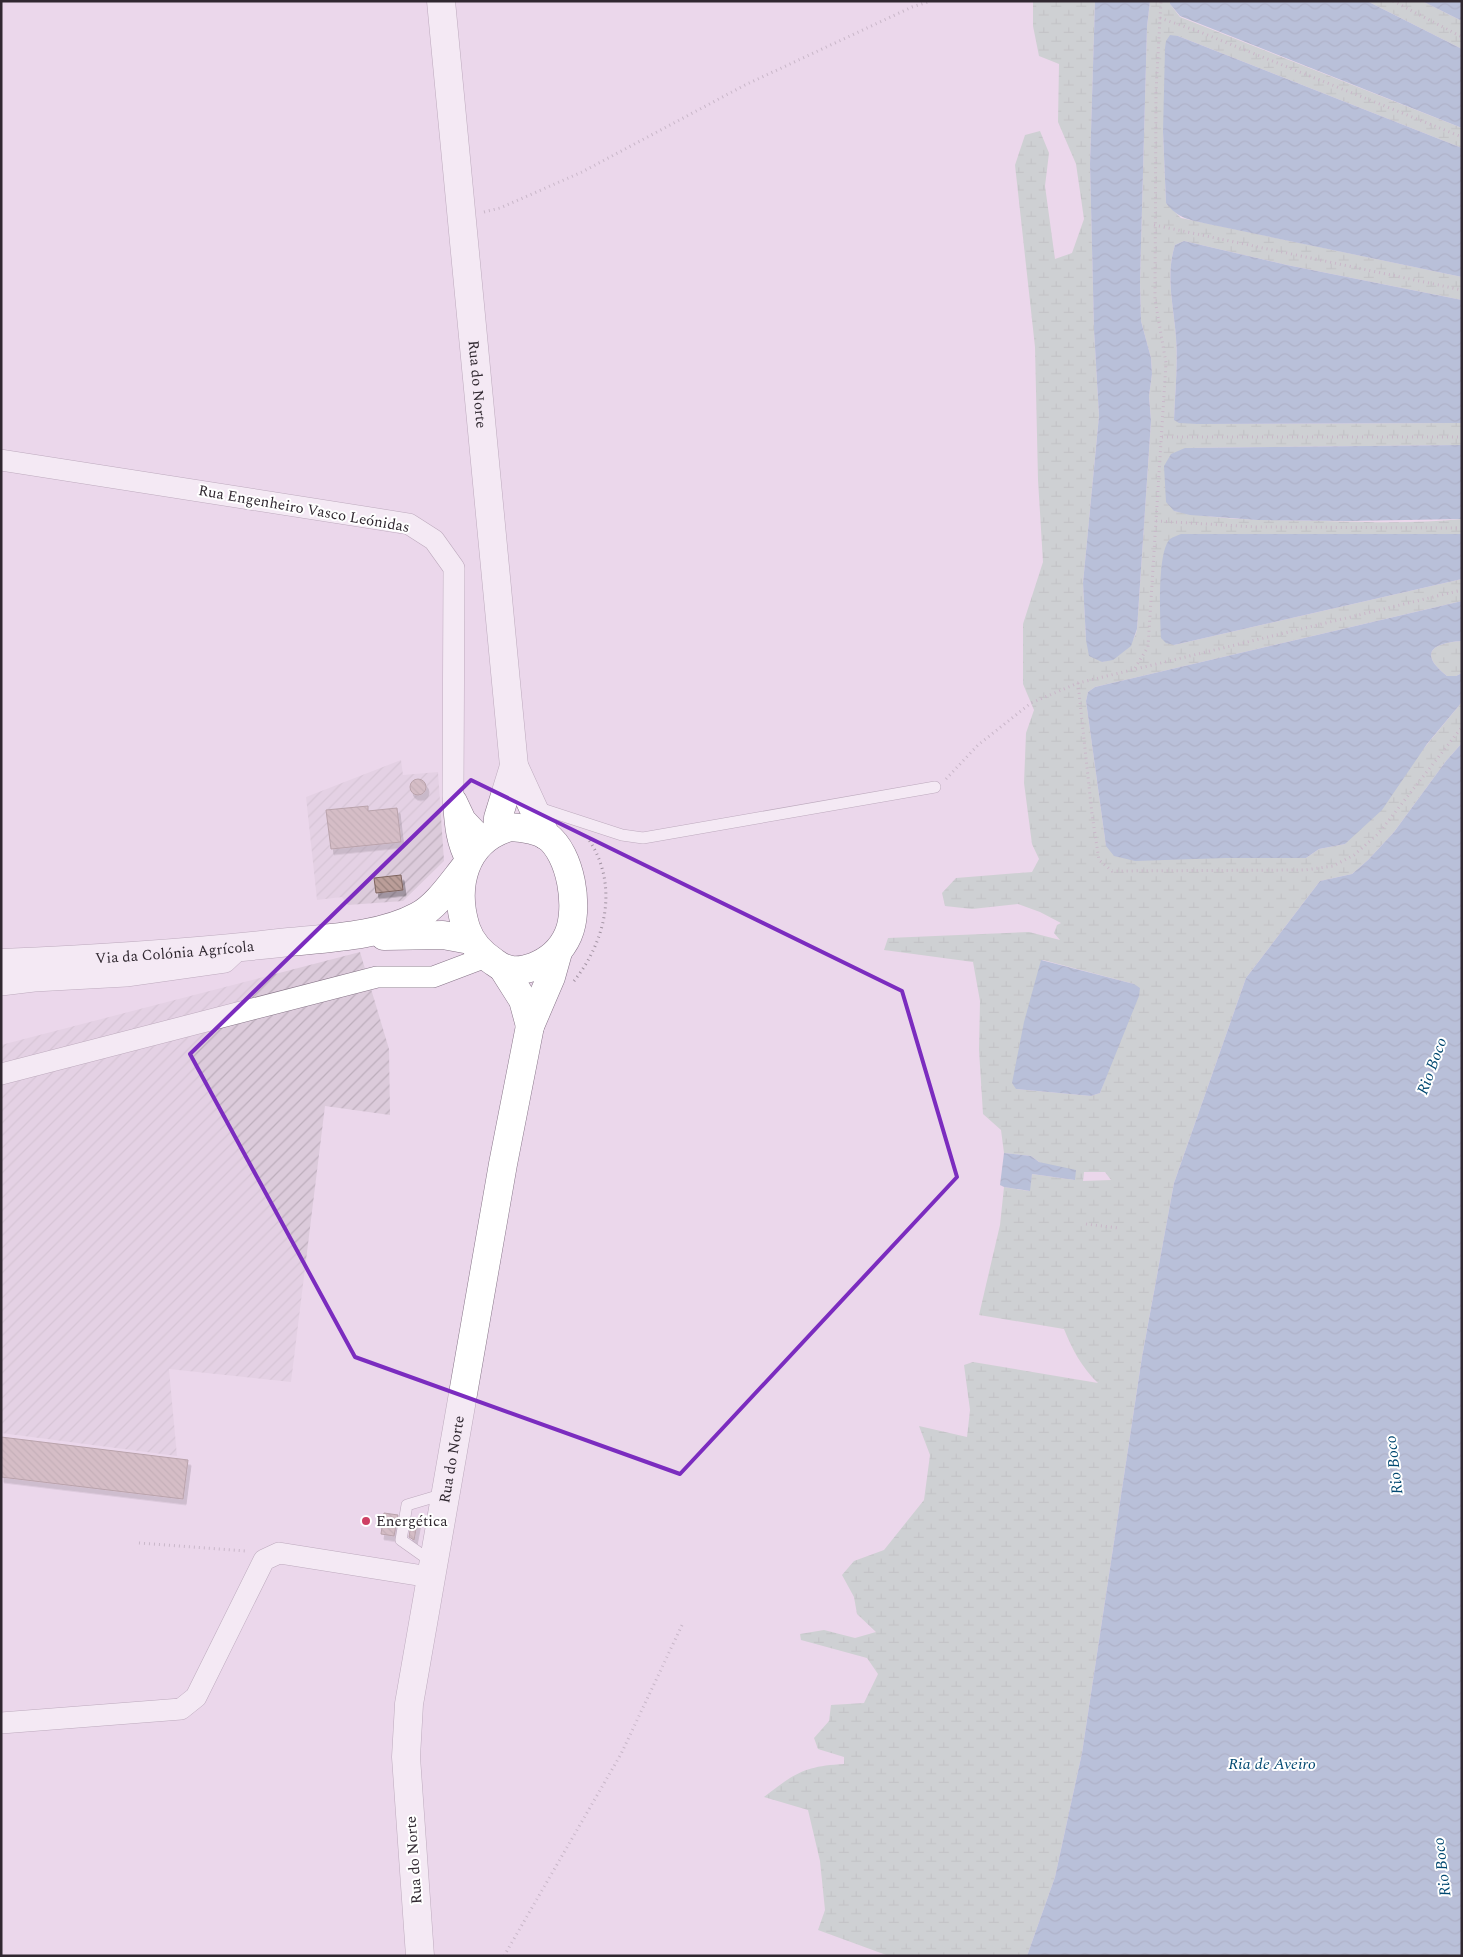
<svg xmlns="http://www.w3.org/2000/svg" width="1463" height="1957" font-family="Spectral,serif">
<style>
.industrial{fill:url(#industrial-furrows)}
.wetland{fill:url(#wetland-marsh);fill-rule:evenodd}
.water{fill:url(#water-waves)}
.building{fill:url(#building-back-hatch);stroke:#7e645f;filter:url(#shadow)}
.lines{fill:none;stroke-linecap:round;stroke-linejoin:round}
.service-casing{stroke:#867487;stroke-width:12}
.minor-casing{stroke:#867487;stroke-width:22}
.secondary-casing{stroke:#867487;stroke-width:29}
.path{stroke:#a091a0;stroke-width:3;stroke-dasharray:1 4;stroke-linecap:butt}
.service{stroke:#fff;stroke-width:11}
.minor{stroke:#fff;stroke-width:21}
.secondary{stroke:#fff;stroke-width:28}
.marked{fill:none;stroke:#7b2cbf;stroke-width:4;stroke-linejoin:round}
.poi-dot{fill:#ce3f64;stroke:#fff;stroke-width:2}
.labels{text-anchor:middle;dominant-baseline:central;stroke-width:4;stroke-linejoin:round;paint-order:stroke}
.street-label{font-size:15px;fill:#302830;stroke:#fff}
.poi-label{font-size:15px;fill:#302830;stroke:#fff;text-anchor:start}
.water-label{font-size:16px;font-style:italic;fill:#024971;stroke:#fff}
</style>
<defs>
<pattern id="industrial-furrows" width="10" height="10" patternUnits="userSpaceOnUse" patternTransform="scale(1.25)"><rect width="10" height="10" fill="#dccbdb"/><path d="M-1 1l2-2M0 10L10 0M9 11l2-2" fill="none" stroke="#bdaebc"/></pattern>
<pattern id="wetland-marsh" width="20" height="14" patternUnits="userSpaceOnUse" patternTransform="scale(1.25)"><rect width="20" height="14" fill="#acc8b5"/><path d="M1 5h8M5 5V1M11 12h8M15 12V8" fill="none" stroke="#94ac9c"/></pattern>
<pattern id="water-waves" width="16" height="10" patternUnits="userSpaceOnUse" patternTransform="scale(1.25)"><rect width="16" height="10" fill="#7da4c3"/><path d="M0 5q4-4 8 0t8 0" fill="none" stroke="#67869f"/></pattern>
<pattern id="building-back-hatch" width="6" height="6" patternUnits="userSpaceOnUse" patternTransform="scale(1.25)"><rect width="6" height="6" fill="#bb9e99"/><path d="M-1 5l2 2M0 0l6 6M5-1l2 2" fill="none" stroke="#98817d"/></pattern>
<filter id="shadow"><feDropShadow dx="3" dy="5.5" stdDeviation="0" flood-color="#0004"/></filter>
</defs>
<rect width="100%" height="100%" fill="#ebd7eb"/>
<path class="industrial" d="M401,760l2,15 35,-3 6,89 -41,40 -55,4 -6,-8 -25,3 -11,-103z
M360,952l29,97 1,66 -65,-9 -34,276 -122,-13 8,87 -176,-23v-388z"/>
<path class="wetland" d="M1033,1h62l-5,163 4,166 5,86 -16,167 3,57 16,22c16,-3 32,-17 35,-33l14,-208 -2,-25 3,-22 -1,-16 -10,-37 -1,-39 7,-255 3,-26h20v3l10,13 282,111v20l-284,-112 -15,96 3,71 15,15 281,59v23l-175,-35 -103,-24 -9,4c-10,31 -1,62 1,93 2,27 -1,55 -2,82l23,4 265,-1v22l-277,3 -11,63c49,10 100,9 149,10 46,1 93,3 139,-2v15h-281l-7,111 288,-66v22l-367,86 -7,5 -2,9 20,145 120,12h80l13,-9 26,-5 117,-142v41l-16,18 -52,71 -26,28 -16,14 -32,7 -74,97 -72,205 -32,174 -60,396 -27,124 -28,79h-138l-71,-26 7,-20 -5,-49 -12,-51 -44,-13c31,-24 41,-31 80,-33v-7l-26,-8 -4,-11 15,-17 2,-16 33,-2 14,-29 -11,-16 -66,-18 -1,-6 24,-4 31,8 21,-6 -19,-18 -3,-17 -12,-22 12,-14 30,-11 40,-50 6,-45 -11,-29 48,11 3,-27 -6,-45 9,-3 125,21c-16,-15 -26,-34 -34,-54l-85,-14 21,-90 4,-38 25,4 3,-17 43,6 -36,-18 -8,-6 -27,-3 -3,-23 -18,-16 -4,-64 1,-49 -7,-39 -89,-12 4,-12 141,-6 31,8 -6,-7 3,-8 4,-2 -21,-11 -22,-8 -46,5 -27,-3 -3,-13 14,-15 76,-6 7,-13 -7,-15 -8,-61 2,-50 8,-23 -11,-26v-60l20,-62 -5,-82 -3,-133 -20,-182 10,-30 15,-4 9,22 -4,33 10,73 17,-6 12,-34 -8,-55 -18,-42 1,-58 -20,-8 -6,-30zM1043,960l91,24 -15,58 -19,51 -9,3 -75,-7 25,-128zM1084,1172h21l6,8 -28,1z
M1367,1h55l40,20v28z
M1462,641v32l-6,3h-9c-29,-23 -15,-33 15,-35z"/>
<path class="water" d="M1095,1h55l-3,26 -7,255 1,39 10,37 1,16 -3,22 2,25 -14,208 -6,17 -18,14 -11,2 -13,-6 -3,-16 -3,-57 16,-167 -5,-86 -4,-166z
M1170,1h197l95,48v79l-282,-112 -10,-12z
M1422,1h40v20z
M1170,35l8,1 284,112v129l-254,-53c-18,-4 -31,-6 -42,-21l-3,-71 2,-84 1,-7z
M1184,241l103,24 175,35v123l-265,1 -18,-1 -5,-3c1,-27 4,-55 2,-82 -2,-31 -11,-62 -1,-93z
M1462,445v74l-113,2 -92,-1 -67,-5 -16,-4 -8,-9 -2,-36 7,-12 14,-6z
M1181,534h281v45l-288,66 -8,-2 -5,-5c-1,-19 -4,-87 9,-99 3,-2 8,-4 11,-5z
M1462,601v40c-30,2 -44,12 -15,35h9l6,-3v29l-35,42 -45,66 -37,34 -26,5 -13,9h-80l-91,3 -21,-5 -8,-10 -20,-145 2,-9 7,-5z
M1462,743v1213h-435l28,-79 27,-124 60,-396 32,-174 72,-205 74,-97 32,-7 16,-14 26,-28 52,-71z
M1041,960l93,24 6,4 -1,8 -39,97 -9,3 -75,-7 -4,-6 12,-61z
M1004,1153l27,3 8,6 37,8 -1,10 -43,-6 -2,17 -26,-4 -4,-2z"/>
<path class="building" d="M410 787a8 8 0 1 1 16 0a8 8 0 1 1-16 0Z
M368,806v5l29,-3 4,34 -70,7 -5,-39z
M401,875l2,15 -27,3 -2,-15z
M1,1437l187,23 -5,39 -182,-22z
M384,1513l14,2 -4,21 -13,-2z
M412,1518l6,1 -4,21 -5,-3z"/>
<g class="lines">
<g class="service-casing">
<path id="service" d="M536,807l86,28 21,3 292,-51
M432,1562l-31,-22 6,-35 37,-11"/>
</g>
<g class="minor-casing">
<path id="minor" d="M1,460l408,64 25,16 20,28 -1,228c2,24 2,44 14,66
M456,800l9,19 19,20
M1,985l33,-4 92,-5 99,-14 16,-15
M1,1074l376,-97h56l53,-20
M1,1723l180,-14 15,-12 68,-137 15,-7 151,24"/>
</g>
<g class="secondary-casing">
<g id="secondary">
<path id="s1" d="M441,1l73,765 32,70"/>
<path d="M510,827c12,1 26,2 37,9 24,18 33,72 21,99 -7,16 -19,26 -35,32 -15,5 -26,5 -39,-5 -12,-8 -23,-19 -28,-34 -13,-42 -2,-88 44,-101z"/>
<path d="M497,831l1,-13 16,-52"/>
<path d="M384,936l59,-1 27,5"/>
<path id="s2" d="M1,963c96,-4 192,-10 288,-21 41,-4 92,-6 129,-26 18,-9 34,-33 47,-49"/>
<path d="M504,970l19,30 7,26"/>
<path id="s3" d="M420,1956l-14,-199 3,-53 94,-540 27,-138 21,-49 7,-25"/>
</g>
</g>
<path class="path" d="M1393,1l69,36
M1160,18l40,14 262,105
M484,212l16,-4 82,-36 163,-87 167,-78 19,-6
M1154,225l308,65
M1162,437h300
M1156,521l100,6 206,1
M1135,668l13,-21 18,-284 -11,-63 1,-209 5,-90
M1078,683l14,131 7,46 13,11 193,-1 28,-4 21,-11 24,-21 84,-107
M946,779l32,-34 53,-42 47,-20 384,-93
M574,981c32,-40 45,-96 15,-141
M1086,1224l32,4
M139,1543l107,8
M504,1956l117,-202 62,-131"/>
<use href="#service" class="service"/>
<use href="#minor" class="minor"/>
<use href="#secondary" class="secondary"/>
</g>
<path d="M0 0H1463V1957H0ZM471,780l431,211 55,186 -277,297 -325,-117 -165,-303z" fill="#ebd7eb" fill-opacity=".55" fill-rule="evenodd"/>
<path class="marked" d="M471,780l431,211 55,186 -277,297 -325,-117 -165,-303z"/>
<circle class="poi-dot" cx="366" cy="1521" r="5"/>
<g class="labels">
<g class="street-label">
<text stroke="none"><textPath href="#s1" startOffset="385">Rua do Norte</textPath></text>
<text transform="translate(304 509) rotate(10)">Rua Engenheiro Vasco Leónidas</text>
<text stroke="none"><textPath href="#s2" startOffset="174">Via da Colónia Agrícola</textPath></text>
<text stroke="none"><textPath href="#s3" startOffset="501">Rua do Norte</textPath></text>
<text transform="translate(414 1860) rotate(-94)">Rua do Norte</text>
</g>
<g class="poi-label">
<text x="376" y="1521">Energética</text>
</g>
<g class="water-label">
<text transform="translate(1432 1066) rotate(-70)">Rio Boco</text>
<text transform="translate(1394 1465) rotate(-97)">Rio Boco</text>
<text x="1272" y="1764">Ria de Aveiro</text>
<text transform="translate(1442 1867) rotate(-97)">Rio Boco</text>
</g>
</g>
<rect width="1463" height="1957" fill="none" stroke="#302830" stroke-width="5"/>
</svg>
